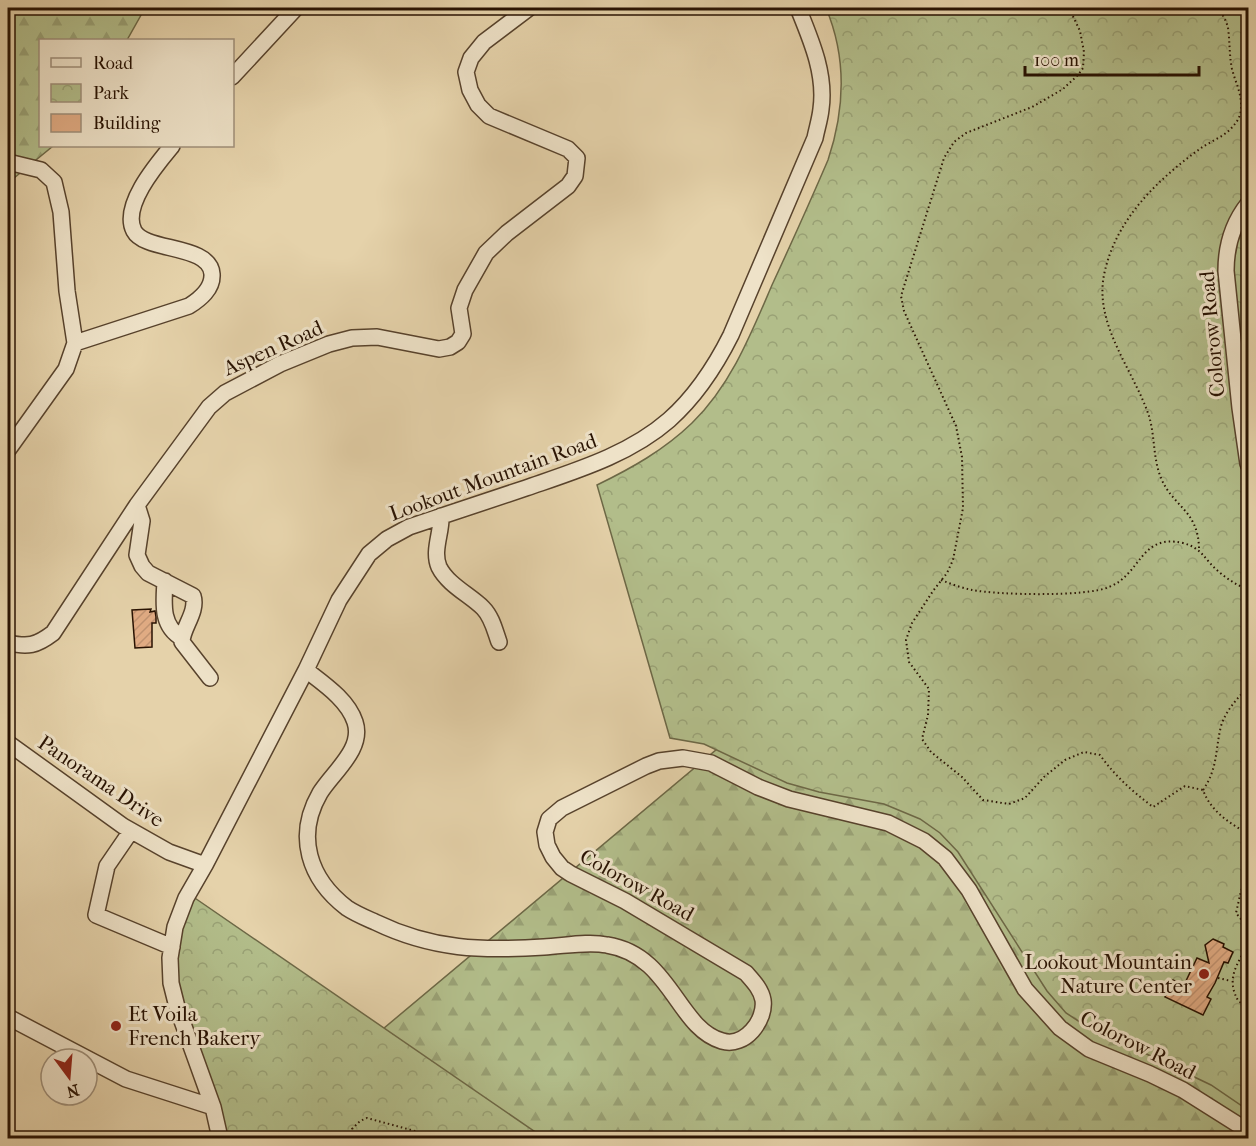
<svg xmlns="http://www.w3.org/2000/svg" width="1256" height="1146" font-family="'IM FELL French Canon',serif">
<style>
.forest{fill:url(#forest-firs);stroke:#6d6846;stroke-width:1.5}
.park{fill:url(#park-crowns);stroke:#6d6846;stroke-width:1.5}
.building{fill:url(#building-hatch);stroke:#281202;stroke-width:1.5}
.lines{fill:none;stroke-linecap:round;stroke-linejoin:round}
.minor-casing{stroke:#57422c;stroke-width:18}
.path{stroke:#281202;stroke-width:2;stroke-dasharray:1.5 3;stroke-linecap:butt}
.minor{stroke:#eee2c8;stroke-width:15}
.poi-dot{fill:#8f2418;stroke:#eee2c8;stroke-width:2}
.labels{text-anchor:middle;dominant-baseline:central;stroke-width:6;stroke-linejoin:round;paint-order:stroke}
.street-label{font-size:21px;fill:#281202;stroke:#eee2c8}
.poi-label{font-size:21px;fill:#281202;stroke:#eee2c8;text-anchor:end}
</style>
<defs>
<pattern id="forest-firs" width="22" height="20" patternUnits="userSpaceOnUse" patternTransform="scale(1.5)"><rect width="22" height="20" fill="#b2bd8a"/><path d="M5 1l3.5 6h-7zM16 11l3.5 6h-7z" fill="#99a175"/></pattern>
<pattern id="park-crowns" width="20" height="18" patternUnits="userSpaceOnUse" patternTransform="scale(1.5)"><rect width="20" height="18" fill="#b2bd8a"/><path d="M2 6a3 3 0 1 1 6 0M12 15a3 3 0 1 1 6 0" fill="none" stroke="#99a175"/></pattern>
<pattern id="building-hatch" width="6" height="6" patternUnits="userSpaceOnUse" patternTransform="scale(1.5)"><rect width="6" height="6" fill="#e0ab83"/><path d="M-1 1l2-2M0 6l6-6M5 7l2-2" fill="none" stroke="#c09270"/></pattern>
</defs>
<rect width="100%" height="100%" fill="#e5d2aa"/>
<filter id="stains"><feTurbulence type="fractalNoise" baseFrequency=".00333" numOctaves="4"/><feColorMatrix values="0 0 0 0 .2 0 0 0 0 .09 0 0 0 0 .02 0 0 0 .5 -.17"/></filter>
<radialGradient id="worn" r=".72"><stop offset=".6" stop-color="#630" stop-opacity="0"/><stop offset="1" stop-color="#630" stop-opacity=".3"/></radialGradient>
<path class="forest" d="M8,8h137l-18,32h-87v106h13l-45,37z
M1248,278v860h-893l-64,-32 543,-455z"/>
<path class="park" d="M826,8h422v1102l-37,-25 -131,-63 -14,-9 -19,-22 -89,-139 -18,-19 -20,-14 -36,-15 -65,-12 -32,-9 -83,-39 -34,-6 -73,-253c35,-17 67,-35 95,-62 39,-38 59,-89 80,-138 19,-41 38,-83 56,-125 17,-51 19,-102 -2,-152z
M189,894l355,244h-324l-45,-154 2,-49z"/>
<path class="building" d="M151,609l-1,3 5,-1 1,6v6h-4v24l-17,1 -3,-38z
M1213,939l11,5 -1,3 10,5 -5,11 -4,-1 -9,21 -8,14 4,2 -8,16 -38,-18 8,-17 11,5 13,-27 12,5 -4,-18z"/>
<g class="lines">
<g class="minor-casing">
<path id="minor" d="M232,77l64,-69
M8,162l33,8 13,12 7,30 6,79 8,52 -9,26 -58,81
M1248,204c-15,19 -22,43 -22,67l14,137 8,56
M75,343l114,-37c11,-7 24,-17 23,-32 -2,-30 -67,-22 -78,-43 -13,-25 23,-67 38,-85
M137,505l5,16 -5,34 5,11 6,7 45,23c5,16 -11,32 -11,46l28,36
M441,516c1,16 -9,35 -2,51 9,18 31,28 44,41 9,9 12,23 16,34
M165,581c-1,20 -5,45 17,57
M8,643c20,4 28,3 45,-10l84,-128 72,-98 16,-14 55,-29 49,-20 23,-6 25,-1 62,12 11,-2 8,-5 5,-8 -4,-26 6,-18 21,-37 21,-20 61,-47 7,-10 2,-18 -9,-9 -79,-33 -11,-11 -8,-15 -4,-18 5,-14 13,-16 45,-34
M306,670c18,14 42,30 49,52 9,27 -22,50 -35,71 -25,43 -11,86 27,115 9,6 19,10 28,14 58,28 107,29 169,25 20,-1 44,-6 63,-2 64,10 70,83 115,96 23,7 44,-21 41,-41 -2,-11 -10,-19 -17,-27l-121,-72 -54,-27 -9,-6 -9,-11 -6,-12 -2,-13 4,-13 13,-11 84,-42 13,-5 24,-3 28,5 47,24 31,12 99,24 36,18 21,17 24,32 56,99 35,39 29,21 61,25 33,16 65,41
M8,743l115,83 46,26 36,13
M131,831l-24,35 -11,49 76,32
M8,1017l118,62 87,28
M220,1138l-7,-31 -36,-100 -6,-24 -1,-25 5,-31 11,-29 19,-33 101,-195 33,-70 30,-46 18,-15 22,-12c39,-13 78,-26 117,-39 49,-17 103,-33 143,-68 27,-24 46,-53 62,-85l84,-197c2,-10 5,-19 6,-29 5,-35 -10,-69 -23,-101"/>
</g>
<path class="path" d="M1069,8l11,23 4,21 -1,16 -5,7 -15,14 -31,18 -66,26 -12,9 -10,16 -43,138 3,15 52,115 6,31 1,51 -10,52 -6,13 -14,18 -21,32 -6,17 3,22 20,27 -1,26 -6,24 9,13 31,25 21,23 26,4 16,-6 19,-21 21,-17 19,-8 16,3c15,21 32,36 53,52l32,-21 18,4c8,22 27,33 45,44
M1242,474l6,24
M1199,548c-1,-38 -26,-41 -38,-70 -8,-19 -6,-42 -12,-62 -15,-45 -55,-91 -45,-141 11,-55 53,-95 97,-127 10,-7 25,-12 33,-23 5,-5 8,-14 7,-21 0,-12 -6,-23 -9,-35 -3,-15 -2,-27 -4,-41 -1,-6 -6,-14 -9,-20
M941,580c10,4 21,8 31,10 27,5 114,7 137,-3 32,-12 31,-54 74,-44 19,5 21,16 35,28 9,8 19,14 30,19
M1203,790c15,-22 12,-39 18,-64 5,-16 16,-27 27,-39
M1248,872l-7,19 -5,22 12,15
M1248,944c-11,21 -23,35 -9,58l9,3
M1218,978l13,3
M353,1138l-1,-9 8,-8 7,-3 59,16 24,4"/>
<use href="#minor" class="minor"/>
</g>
<g class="poi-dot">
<circle cx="1204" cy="974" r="6"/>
<circle cx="116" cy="1026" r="6"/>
</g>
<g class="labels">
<g class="street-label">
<text transform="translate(1212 334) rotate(-95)">Colorow Road</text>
<text transform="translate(273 348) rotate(-24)">Aspen Road</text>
<text transform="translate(493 477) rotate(-20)">Lookout Mountain Road</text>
<text transform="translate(101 781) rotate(34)">Panorama Drive</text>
<text transform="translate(637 885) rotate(29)">Colorow Road</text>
<text transform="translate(1138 1045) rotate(27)">Colorow Road</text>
</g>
<g class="poi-label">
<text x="1192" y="962">Lookout Mountain<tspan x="1192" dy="24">Nature Center</tspan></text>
<text x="128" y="1014" text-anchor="start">Et Voila<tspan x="128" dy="24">French Bakery</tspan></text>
</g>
</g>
<rect width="1256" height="1146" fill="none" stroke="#e5d2aa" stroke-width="30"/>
<rect x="9" y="9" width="1238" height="1128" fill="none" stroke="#281202" stroke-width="3"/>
<rect x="15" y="15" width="1226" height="1116" fill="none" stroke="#281202" stroke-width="1.5"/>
<rect x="39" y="39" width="195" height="108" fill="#eee2c8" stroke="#9f8f79" stroke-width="1.5"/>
<rect x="51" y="58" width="30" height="9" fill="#eee2c8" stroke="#9f8f79" stroke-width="1.5"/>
<text x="93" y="69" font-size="18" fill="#281202">Road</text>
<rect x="51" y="84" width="30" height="18" fill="url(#park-crowns)" stroke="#9f8f79" stroke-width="1.5"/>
<text x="93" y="99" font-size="18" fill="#281202">Park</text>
<rect x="51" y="114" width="30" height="18" fill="#e0ab83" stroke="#9f8f79" stroke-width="1.5"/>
<text x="93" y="129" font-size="18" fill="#281202">Building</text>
<g transform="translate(69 1077) rotate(164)"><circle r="28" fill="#eee2c8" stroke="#9f8f79" stroke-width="1.5"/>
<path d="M0-4.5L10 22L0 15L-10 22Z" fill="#8f2418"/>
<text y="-9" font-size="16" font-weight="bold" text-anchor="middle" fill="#281202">N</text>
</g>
<path d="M1025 66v9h174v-9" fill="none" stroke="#281202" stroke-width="3"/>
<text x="1034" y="66" font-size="18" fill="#281202" stroke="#eee2c8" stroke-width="4.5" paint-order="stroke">100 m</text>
<rect width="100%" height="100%" filter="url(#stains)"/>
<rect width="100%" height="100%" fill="url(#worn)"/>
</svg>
